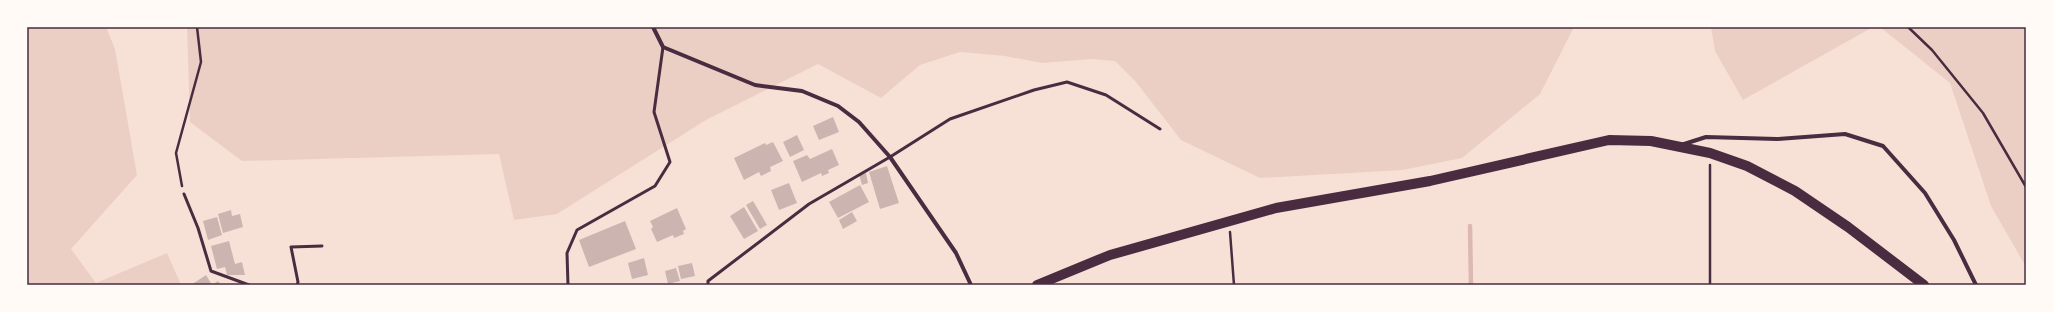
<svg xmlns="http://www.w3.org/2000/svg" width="2053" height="312" font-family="'Source Sans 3',sans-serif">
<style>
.green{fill:#ebcfc5}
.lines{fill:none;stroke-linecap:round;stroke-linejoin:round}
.stream{stroke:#dcb8b0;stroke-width:4.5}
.building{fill:#ccb4b1}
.path{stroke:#4a2c40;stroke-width:2.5}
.service{stroke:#4a2c40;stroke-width:3}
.minor{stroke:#4a2c40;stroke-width:4}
.primary{stroke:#4a2c40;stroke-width:10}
.neatline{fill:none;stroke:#4a2c40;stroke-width:1.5}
</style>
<rect width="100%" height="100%" fill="#f7e1d7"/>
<path class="green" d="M27,27h79l9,22 22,126 -66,74 25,34 71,-30 14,32h-154z
M187,27h1387l-34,67 -78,64 -59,12 -143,8 -79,-38 -45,-58 -21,-21 -24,-2 -49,4 -37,-7 -45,-4 -40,13 -39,33 -63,-34 -112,56 -149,94 -43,6 -15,-66 -257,7 -52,-39z
M1711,27h162l-130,73 -28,-49z
M1880,27h146v240l-35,-61 -41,-123z"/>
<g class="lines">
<path class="stream" d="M1470,226l1,59"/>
</g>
<path class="building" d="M833,117l6,15 -20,8 -6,-14z
M797,135l7,15 -14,7 -7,-15z
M773,142l10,19 -13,6 1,4 -10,5 -2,-4 -15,8 -10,-22 31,-15 1,2z
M832,149l7,16 -11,5 1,3 -7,3 -1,-3 -19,9 -9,-21 14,-6 3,4z
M887,166l12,37 -19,6 -11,-37z
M866,173l2,10 -6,2 -3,-11z
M789,183l8,20 -18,7 -8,-20z
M860,185l9,17 -31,16 -9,-16z
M753,201l14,24 -7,4 -14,-24z
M744,207l14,24 -14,8 -14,-23z
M677,208l9,21 -3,2 1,3 -10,4 -1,-3 -16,7 -6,-13 2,-2 -3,-6z
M231,210l1,6 8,-2 3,13 -20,6 -5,-19z
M852,212l5,9 -14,8 -4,-9z
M217,217l5,18 -14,5 -5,-19z
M625,221l11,28 -47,18 -10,-27z
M229,241l6,23 7,-2 3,13h-18l-2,-8 -8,2 -6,-23z
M644,258l4,17 -16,4 -4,-16z
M692,263l3,13 -14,3 -3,-13z
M676,268l4,13 -12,3 -3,-13z
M206,275l6,10 6,-4 3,4h-30z"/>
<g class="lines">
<path class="path" d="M1908,27l24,23 51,63 43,74
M182,186l-6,-33 25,-91 -4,-35
M1230,232l4,53
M1710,285v-120"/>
<path class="service" d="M184,194l14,34 13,43 38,14
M297,285l1,-3 -7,-35 31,-1
M568,285l-1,-32 10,-23 78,-44 15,-24 -16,-50 9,-65
M708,285v-4l101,-77 81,-47 60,-38 84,-29 33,-8 39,13 54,34"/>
<path class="minor" d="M653,27l10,20 92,38 47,6 36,15 21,16 31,35 66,96 15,32
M1681,145l25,-8 71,2 68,-5 38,12 42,47 29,47 22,45"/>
<path class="primary" d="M1037,285l73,-30 166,-47 154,-27 179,-41 42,1 59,12 37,13 48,25 53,36 76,58"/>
</g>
<rect width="2053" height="312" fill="none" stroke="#fffaf5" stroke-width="56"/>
<rect x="28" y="28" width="1997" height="256" class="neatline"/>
</svg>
